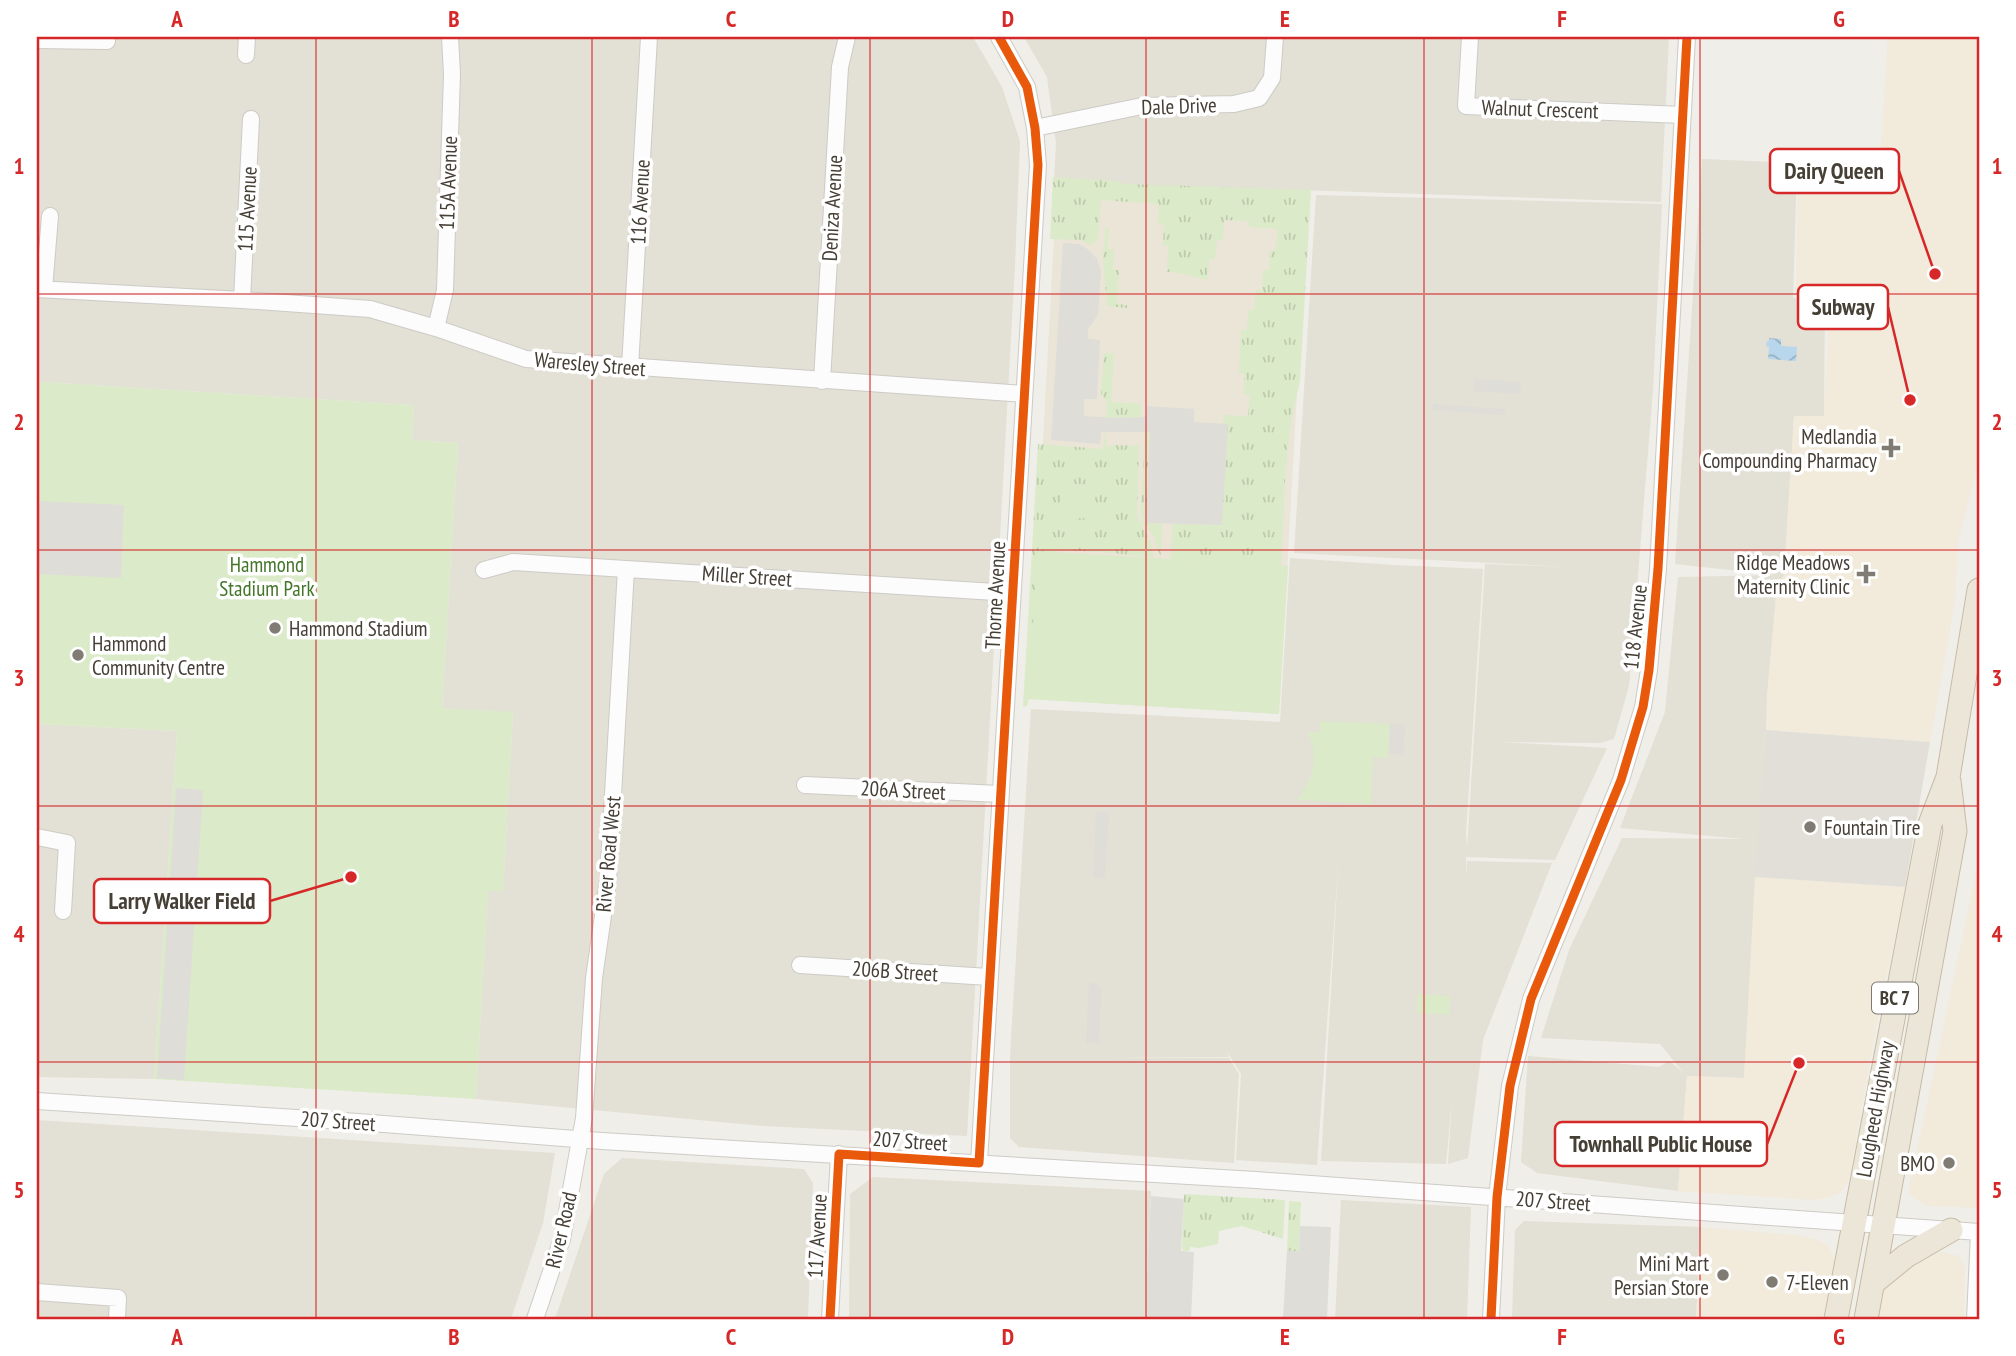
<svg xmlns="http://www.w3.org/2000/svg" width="2016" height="1356" font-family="'PT Sans Narrow',sans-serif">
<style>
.residential{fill:#e3e0d5}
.commercial{fill:#f2eadb}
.industrial{fill:#e2dfd9}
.education{fill:#eae5d7}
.grass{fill:url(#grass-tufts)}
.green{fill:#dbeac8}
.parking{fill:#deddd8}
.water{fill:url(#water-waves)}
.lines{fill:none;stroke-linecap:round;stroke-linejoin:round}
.minor-casing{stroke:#cdcbc6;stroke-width:18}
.highway-casing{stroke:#c6bba4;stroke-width:25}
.minor{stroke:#fdfcfc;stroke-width:16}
.highway{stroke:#ece6d8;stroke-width:23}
.cycleway-casing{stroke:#fff;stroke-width:13}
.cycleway{stroke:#e8590c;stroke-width:9}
.grid{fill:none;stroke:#d62828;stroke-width:2;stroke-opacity:0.55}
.poi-dot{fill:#807c74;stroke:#fff;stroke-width:2.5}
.labels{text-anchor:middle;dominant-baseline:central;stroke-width:7;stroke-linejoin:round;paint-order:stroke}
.shield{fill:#fff;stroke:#7d7972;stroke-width:2}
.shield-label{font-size:19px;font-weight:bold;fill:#453f35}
.street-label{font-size:21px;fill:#453f35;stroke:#fff}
.poi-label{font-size:21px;fill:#453f35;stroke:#fff;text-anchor:end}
.park-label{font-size:21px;fill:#437629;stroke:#fff}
.leader{fill:none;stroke:#d62828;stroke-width:2.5}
.callout-dot{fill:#d62828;stroke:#fff;stroke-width:2.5}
.callout{fill:#fff;stroke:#d62828;stroke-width:2.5}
.callout-label{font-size:23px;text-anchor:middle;font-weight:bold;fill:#453f35}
.neatline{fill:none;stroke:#d62828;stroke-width:2.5}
.grid-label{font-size:23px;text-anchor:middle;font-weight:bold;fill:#d62828}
</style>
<defs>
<pattern id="grass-tufts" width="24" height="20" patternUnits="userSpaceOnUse" patternTransform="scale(1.75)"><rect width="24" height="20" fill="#dbeac8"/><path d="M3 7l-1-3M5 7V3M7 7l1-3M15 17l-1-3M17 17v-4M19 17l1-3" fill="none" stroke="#bdcaac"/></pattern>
<pattern id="water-waves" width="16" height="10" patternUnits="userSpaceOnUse" patternTransform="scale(1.75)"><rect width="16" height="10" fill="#b8d7ed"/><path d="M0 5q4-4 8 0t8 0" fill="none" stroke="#97b0c1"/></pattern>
</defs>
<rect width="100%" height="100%" fill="#efeee8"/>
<path class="residential" d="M37,37h936l29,50 18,54 -5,124 -48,871 -204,-10 -287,-27 12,-209h15l10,-177 -71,-5 16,-265 -46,-3 2,-35 -371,-23 -6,2z
M1024,37h645l-8,165 -607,-20 2,-39 -9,-66z
M1702,159l95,4 -4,135 32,3 -1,116 -30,-1 -10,160 -7,8 -11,146 -22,348 -57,-2 -9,115 -141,-18 -16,-11 7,-106 131,11 10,-6 14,11 -23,-28 -119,-6 28,-88 53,-112 122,1 -124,-11 45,-116 13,-135 98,-2 -101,-11z
M1316,195l346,9 -9,186 -24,296 -15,53 -14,4 -99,-1 106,6 -52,112 -89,-3v20l1,-16 85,2 -69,177 -15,118 -20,6 4,-65 -6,65 -125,-3 18,-307 -22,311 -81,-5 5,-86 -13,-21 1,4h-144l144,1 10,16 -5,89 -215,-16 -9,-9v-82l21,-347 249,13 10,-164 104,7 89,4 -17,264 1,16 18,-285 85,3 -276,-14z
M37,724l140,7 -23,348 -117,-2z
M37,1120l518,33 -12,70 -32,96h-474z
M622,1158l182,11 9,14 -5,136h-253l49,-145z
M873,1177l278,14 -6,128h-296l1,-125z
M1341,1200l130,7 -4,112h-132z
M1524,1221l177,6 -5,92 -47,-1 -1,1h-136l3,-89z"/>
<path class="commercial" d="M1888,37h91v422l-21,84 -3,59 -25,140 -164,-12 1,-36 10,-110 7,-9 10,-159h30l6,-119 -34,-2 2,-122 81,7z
M1979,872v336l-53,-2 -18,-13 68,-320z
M1755,877l150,10 -27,130 -29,162 -8,13 -13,6 -14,2 -136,-9 9,-115 57,2z
M1701,1227l101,9 21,6 6,4 6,16 -9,57h-130z
M1943,1252l16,4 6,12 -1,51h-87l4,-25 3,-6 14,-14 31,-19z"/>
<path class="industrial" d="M1766,730l164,12 -25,145 -150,-10z"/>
<path class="education" d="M1057,183l251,13 -29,518 -250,-15z"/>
<path class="grass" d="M1053,177l61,4 13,3 184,6 -11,192c-17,59 -15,122 -19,184l-111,-7 3,-35 48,1 6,-101h-4l1,-9 24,1 2,-21 -7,-1 2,-20 -6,-1 2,-43h6l1,-20h6l2,-20h6l1,-20h6l1,-20h6l2,-21 -29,-2v-6l-25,-1 -1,20h-6l-2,19h-6l-1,21c-14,-2 -26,-8 -41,-8l1,-26 -5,-1 1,-20 -6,-1 1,-20 -58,-4 -3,40 -8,5 -9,-5 -31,-1z
M1105,228h4l-1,21h6l-1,21h6l-2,34 10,1v3l-20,-2 -4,-47z
M1104,353l10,1 -3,48 30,2v13l-35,1 1,-17 -6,-7z
M1145,432h3l1,2 -3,89 16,1 -1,32 -5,-9v-7l-9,-14h-4l-2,-16z
M1105,433l2,15 5,-3 27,1 -2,69 14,29 3,13c-24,-1 -95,-12 -112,-2l-9,129 -6,22 -4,1 15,-263 65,5z
M1184,1194l101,6 -2,39 -41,-13 -23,5 -1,13 -19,4 -9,-1 -1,4h-6l-1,-3z
M1289,1201l12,1 -2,48 -2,2 -10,-1z"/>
<path class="green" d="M43,382l371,23 -2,35 46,3 -16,265 71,4 -10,179h-15l-12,208 -322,-20 23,-348 -140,-7v-340z
M1061,483l35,2 -2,34 -17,-1 -1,5 -11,-1 1,-12 -6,-1z
M1037,551l251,15 -9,148 -250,-15z
M1320,721l70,3 -2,34 -15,-1 -2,47 -74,-4c16,-21 22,-43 11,-68h12z
M1418,994l32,2 -1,19 -32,-2z"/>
<path class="parking" d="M1063,243l16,1 10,6 8,9 4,12 -3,44 -10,14v8l1,2 11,1 -3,59h-13v17l30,2 31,-1 2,-2v-9l47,3v13l34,2 -6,101 -76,-2 4,-91h-49l-1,12 -49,-4z
M1475,379l46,3 -1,12 -46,-3z
M1433,404l72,5v6l-72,-5z
M37,501l87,4 -3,73 -84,-4z
M1390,724l15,1 -2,29h-14z
M176,788l27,2 -19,290 -27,-2z
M1096,812h13l-4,66 -12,-1z
M1089,983l8,1 4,3 -2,56h-13z
M1151,1196l33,3 -3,52 13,1 -3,67h-46z
M1300,1226l31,1 -4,92h-44l4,-68h12z"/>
<path class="water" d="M1769,338l12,1v7l16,1 -1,14 -28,-2 1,-12 -3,-1 1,-5h2z"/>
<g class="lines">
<g class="minor-casing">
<path id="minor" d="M1470,37l-4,69 217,9
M37,40l70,1
M246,55l1,-18
M1035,128l107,-22 92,-2 25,-6 13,-20 3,-41
M37,289l205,11 128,9 66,19 90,31 498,35
M44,289l6,-73
M242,300l9,-181
M436,328l9,-38 7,-216 -2,-37
M630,367l19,-330
M822,381l18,-314 7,-30
M484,570l29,-8 499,31
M805,785l195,9
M37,837l30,6 -4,68
M800,965l189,12
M37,1101l321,21 244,19 654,39 723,52
M979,1163l59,-998 -3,-37 -8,-41 -28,-50
M37,1292l81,6 -1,21
M535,1319l27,-80 22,-121 10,-140 14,-97 18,-312
M830,1319l9,-165
M1491,1319l6,-122 13,-111 21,-87 90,-219 22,-73 6,-37 9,-101 29,-532
M1975,1319l4,-87"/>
</g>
<g class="highway-casing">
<path id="highway" d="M1874,1282l32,-26 45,-26
M1836,1319l94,-495 18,-47 31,-187
M1866,1319l89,-488 -6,-50"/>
</g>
<use href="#minor" class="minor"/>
<use href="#highway" class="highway"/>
<g class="cycleway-casing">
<path id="cycleway" d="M830,1319l9,-165 140,9 59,-998 -3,-37 -8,-41 -28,-50
M1491,1319l6,-122 13,-111 21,-87 90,-219 22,-73 6,-37 9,-101 29,-532"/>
</g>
<use href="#cycleway" class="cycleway"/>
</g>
<path class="grid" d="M316,37v1282M592,37v1282M870,37v1282M1146,37v1282M1424,37v1282M1700,37v1282M37,294h1942M37,550h1942M37,806h1942M37,1062h1942"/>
<g class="poi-dot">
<path d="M1887.5 437.5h7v7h7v7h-7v7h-7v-7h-7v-7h7z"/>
<path d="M1862.5 563.5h7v7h7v7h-7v7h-7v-7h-7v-7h7z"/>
<circle cx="275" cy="628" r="7"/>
<circle cx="78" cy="655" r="7"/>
<circle cx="1810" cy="827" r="7"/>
<circle cx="1949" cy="1163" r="7"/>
<circle cx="1723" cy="1275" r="7"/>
<circle cx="1772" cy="1282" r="7"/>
</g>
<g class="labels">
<rect class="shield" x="1872" y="982.5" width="46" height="31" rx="5"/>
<g class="shield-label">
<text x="1895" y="998">BC 7</text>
</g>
<g class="street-label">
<text transform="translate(1179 106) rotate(-2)">Dale Drive</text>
<text transform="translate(1540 109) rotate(2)">Walnut Crescent</text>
<text transform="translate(448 183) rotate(-88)">115A Avenue</text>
<text transform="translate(640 202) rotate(-87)">116 Avenue</text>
<text transform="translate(832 208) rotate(-87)">Deniza Avenue</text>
<text transform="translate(247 209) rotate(-87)">115 Avenue</text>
<text transform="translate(590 364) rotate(5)">Waresley Street</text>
<text transform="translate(747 576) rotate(4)">Miller Street</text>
<text transform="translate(995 595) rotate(-87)">Thorne Avenue</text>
<text transform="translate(1635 627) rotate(-84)">118 Avenue</text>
<text transform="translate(903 790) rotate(3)">206A Street</text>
<text transform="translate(608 854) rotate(-85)">River Road West</text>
<text transform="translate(895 971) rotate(4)">206B Street</text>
<text transform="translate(1875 1109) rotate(-80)">Lougheed Highway</text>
<text transform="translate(338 1121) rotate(4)">207 Street</text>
<text transform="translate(910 1141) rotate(4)">207 Street</text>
<text transform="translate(1553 1201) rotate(4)">207 Street</text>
<text transform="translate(561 1230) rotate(-77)">River Road</text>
<text transform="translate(817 1236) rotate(-87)">117 Avenue</text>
</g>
<g class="poi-label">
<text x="1877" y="436">Medlandia<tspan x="1877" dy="24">Compounding Pharmacy</tspan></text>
<text x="1850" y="562">Ridge Meadows<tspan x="1850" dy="24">Maternity Clinic</tspan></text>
<text x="289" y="628" text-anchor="start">Hammond Stadium</text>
<text x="92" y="643" text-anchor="start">Hammond<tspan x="92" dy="24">Community Centre</tspan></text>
<text x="1824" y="827" text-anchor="start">Fountain Tire</text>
<text x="1935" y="1163">BMO</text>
<text x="1709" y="1263">Mini Mart<tspan x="1709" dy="24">Persian Store</tspan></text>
<text x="1786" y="1282" text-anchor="start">7-Eleven</text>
</g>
<g class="park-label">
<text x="267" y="564">Hammond<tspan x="267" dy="24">Stadium Park</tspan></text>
</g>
</g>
<path class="leader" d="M1935 274L1899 171M1910 400L1888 307M351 877L270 901M1799 1063L1767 1144"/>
<g class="callout-dot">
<circle cx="1935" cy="274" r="7"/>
<circle cx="1910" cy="400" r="7"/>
<circle cx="351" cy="877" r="7"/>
<circle cx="1799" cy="1063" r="7"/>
</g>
<g class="callout">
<rect x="1770" y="149" width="129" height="44" rx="7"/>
<rect x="1798" y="285" width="90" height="44" rx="7"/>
<rect x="94" y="879" width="176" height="44" rx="7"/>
<rect x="1555" y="1122" width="212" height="44" rx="7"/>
</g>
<g class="callout-label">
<text x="1834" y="179">Dairy Queen</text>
<text x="1843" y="315">Subway</text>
<text x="182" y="909">Larry Walker Field</text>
<text x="1661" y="1152">Townhall Public House</text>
</g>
<rect width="2016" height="1356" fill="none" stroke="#ffffff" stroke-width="77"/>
<rect x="38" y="38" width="1940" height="1280" class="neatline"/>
<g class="grid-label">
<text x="177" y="27">A</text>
<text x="454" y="27">B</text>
<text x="731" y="27">C</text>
<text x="1008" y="27">D</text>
<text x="1285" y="27">E</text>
<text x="1562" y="27">F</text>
<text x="1839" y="27">G</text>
<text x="19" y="174">1</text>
<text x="1997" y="174">1</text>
<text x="19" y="430">2</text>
<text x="1997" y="430">2</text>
<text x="19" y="686">3</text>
<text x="1997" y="686">3</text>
<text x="19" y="942">4</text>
<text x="1997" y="942">4</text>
<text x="19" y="1198">5</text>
<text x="1997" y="1198">5</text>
<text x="177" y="1345">A</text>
<text x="454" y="1345">B</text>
<text x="731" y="1345">C</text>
<text x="1008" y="1345">D</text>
<text x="1285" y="1345">E</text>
<text x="1562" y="1345">F</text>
<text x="1839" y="1345">G</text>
</g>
</svg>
